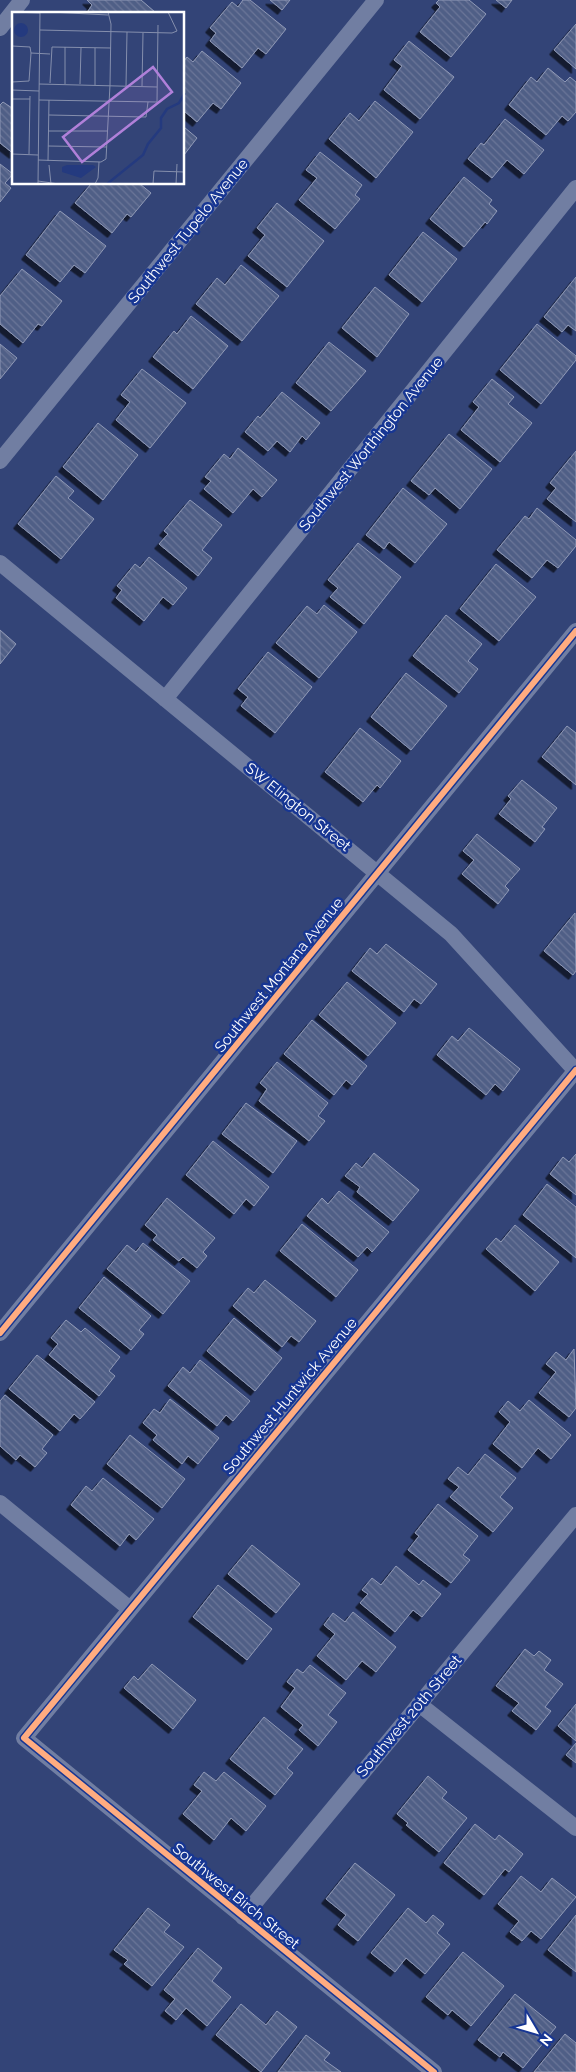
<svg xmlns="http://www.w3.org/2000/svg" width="576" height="2072" font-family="Raleway,sans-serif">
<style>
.building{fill:url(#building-back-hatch);stroke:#909ab7;filter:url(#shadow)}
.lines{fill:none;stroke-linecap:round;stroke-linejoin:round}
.street{stroke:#717ea2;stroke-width:16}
.cycleway-casing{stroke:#173693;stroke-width:9}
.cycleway{stroke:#ffac80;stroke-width:6}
.labels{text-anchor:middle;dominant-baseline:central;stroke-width:5;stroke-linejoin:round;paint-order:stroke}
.street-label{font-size:15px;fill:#fff;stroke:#173693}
.inset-river{fill:none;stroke:#243a7f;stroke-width:2.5}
.inset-road{fill:none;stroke:#858fad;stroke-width:1}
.view{fill:#b080d9;fill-opacity:0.15;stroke:#b080d9;stroke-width:2.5}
.inset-edge{fill:none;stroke:#fff;stroke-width:2.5}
</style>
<defs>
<pattern id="building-back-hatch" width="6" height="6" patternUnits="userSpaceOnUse" patternTransform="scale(1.25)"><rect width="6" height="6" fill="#505e86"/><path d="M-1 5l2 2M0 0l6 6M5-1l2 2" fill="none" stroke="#6a7698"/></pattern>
<filter id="shadow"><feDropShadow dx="-4.5" dy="4.5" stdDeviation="0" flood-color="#0009"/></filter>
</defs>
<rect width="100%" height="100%" fill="#347"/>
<path class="building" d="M141,0l14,12 -1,2h-68l6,-9 -5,-5z
M243,0h7l36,29 -20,25 -8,-6 -16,20 -32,-27 6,-8 -6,-5 22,-26 6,5z
M270,0h20l-8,10z
M439,0h30l17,14 -35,43 -31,-25 20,-25 -4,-4z
M496,0h16l-6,8z
M576,24v45l-22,-19z
M409,41l45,36 -34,42 -36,-29 18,-24 -8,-6z
M202,51l39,32 -20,26 -8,-6 -16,19 -13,-11v-50l3,-4 6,5z
M548,68l17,14 5,-5 6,5v30l-8,9 -6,-5 -16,19 -37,-30 22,-28 6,5z
M375,101l38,31 -37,46 -47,-39 21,-26 9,8z
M3,102l9,6 2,-2v48l-14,-11v-38z
M505,119l39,31 -20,24 -17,-14 -15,18 -24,-19 13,-16 3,2z
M184,127l13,11 -13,17z
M320,152l42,33 -7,10 5,4 -25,30 -36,-29 18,-22 -11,-8z
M0,164l13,10 -8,9 6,5 -11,14z
M464,177l28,23 -3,4 8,7 -10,13 -2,-2 -21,25 -34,-28z
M91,184h49l11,9 -20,24 -4,-3 -15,19 -37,-30z
M277,203l47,38 -37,46 -39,-31 17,-21 -8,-7z
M60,211l46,35 -21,27 -11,-8 -14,17 -34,-27z
M423,232l34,27 -35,43 -33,-27z
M241,265l38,31 -37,45 -46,-37 21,-26 8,7z
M22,269l40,32 -20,25 -4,-2 -15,19 -23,-19v-28z
M576,277v54l-8,-6 -6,7 -18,-15z
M375,287l34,27 -32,43 -35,-29z
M191,316l37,30 -35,43 -40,-32 21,-26 3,3z
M537,324l39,32v4l-35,44 -41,-34z
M329,342l37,29 -35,40 -35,-28z
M0,344l17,14 -17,21z
M142,369l44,34 -36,45 -34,-28 14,-18 -9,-7z
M492,379l22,18 -6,7 24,19 -32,39 -39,-32 18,-23 -6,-5z
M282,392l38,31 -14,17 -4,-4 -12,16 -13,-11 -9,10 -23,-19 13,-16 2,2z
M98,423l40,32 -35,45 -40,-33z
M449,434l43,35 -32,40 -25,-21 -6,7 -18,-14z
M238,448l39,32 -15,17 -9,-8 -20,24 -29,-24 7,-8 -6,-4 19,-23 6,5z
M576,451v71l-29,-23 9,-11 -6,-5z
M56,476l18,15 -6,7 26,21 -33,40 -43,-35z
M403,488l44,36 -32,39 -26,-21 -5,7 -18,-14z
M190,500l32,25 -20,25 10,8 -14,18 -39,-32 9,-10 -4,-3z
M537,508l39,32v6l-18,22 -11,-8 -15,18 -35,-28 28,-34 4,3z
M358,543l43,34 -37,47 -34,-27 8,-9 -10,-8z
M149,557l38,31 -14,17 -10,-8 -19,24 -28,-23 6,-8 -5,-4 18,-22 5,4z
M496,564l40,33 -37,44 -39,-32z
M324,605l33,27 -38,46 -43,-35 31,-37 10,8z
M446,615l36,29 -14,17 10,8 -19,24 -46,-37z
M0,630l16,14 -16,20z
M268,652l44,35 -37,46 -34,-27 7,-9 -10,-8z
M406,673l41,33 -36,44 -40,-33z
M567,726l9,7v52l-34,-28z
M360,728l41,33 -21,27 -3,-3 -14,17 -38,-30z
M522,780l35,28 -15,19 3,2 -10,13 -36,-28 12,-15 -3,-3z
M477,834l43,35 -15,17 4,4 -11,14 -36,-30 12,-14 -11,-9z
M575,913l1,58 -3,4 -29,-24z
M386,944l51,40 -16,20 -7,-5 -10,13 -52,-41 18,-23 7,6z
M347,982l49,41 -28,33 -49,-41z
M312,1020l55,46 -15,19 -6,-5 -12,15 -50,-41z
M469,1028l51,41 -17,22 -8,-7 -9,11 -49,-40 15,-19 6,5z
M277,1062l51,41 -10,13 7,5 -16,20 -50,-40 8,-12 -7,-6z
M246,1103l51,38 -24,32 -51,-39z
M213,1141l56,46 -15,19 -8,-7 -12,15 -48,-39z
M374,1153l45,37 -26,31 -36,-29 3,-5 -15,-11 11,-13 6,5z
M576,1154v41l-26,-21 13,-17 6,5z
M547,1184l29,23v51l-53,-43z
M339,1191l50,41 -17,20 -5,-5 -9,10 -51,-41 15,-18 6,6z
M167,1198l48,40 -12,14 4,4 -10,12 -14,-11 -4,4 -26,-21 4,-5 -12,-10z
M302,1224l56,46 -22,27 -56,-46z
M515,1225l44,37 -24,29 -49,-42 10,-11 5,4z
M143,1243l47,38 -27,33 -56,-45 20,-24 9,7z
M104,1277l47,39 -12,14 5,4 -13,16 -52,-42z
M265,1280l51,41 -17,21 -8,-6 -9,11 -49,-41 15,-18 6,5z
M234,1318l48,40 -27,33 -48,-40z
M66,1320l15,12 4,-4 35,29 -11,14 6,5 -16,20 -50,-41 9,-11 -7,-6z
M574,1349l2,59 -7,9 -30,-24 17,-21 -10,-8 10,-12 10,8z
M37,1355l58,47 -15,17 -6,-5 -14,17 -51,-42z
M200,1360l50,41 -17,20 -7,-6 -9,11 -49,-40 15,-19 7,6z
M5,1395l48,40 -11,14 5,4 -12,14 -15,-12 -4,5 -16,-14v-45z
M170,1399l49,39 -21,26 -10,-8 -6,8 -29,-24 4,-5 -14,-12 11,-14 6,4z
M529,1400l42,35 -20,24 -13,-11 -16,20 -29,-24 17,-22 -11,-10 9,-11 12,10z
M130,1435l55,44 -23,29 -55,-44z
M485,1454l31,24 -16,19 13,11 -20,24 -43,-35 9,-10 -11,-8 10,-12 10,8z
M103,1478l51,41 -18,21 -7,-6 -9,12 -49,-41 15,-19 6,5z
M438,1504l40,32 -15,19 7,5 -19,23 -43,-33 11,-14 -4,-3z
M252,1545l48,39 -24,29 -48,-39z
M396,1566l23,19 4,-5 18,14 -19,23 -9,-7 -18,22 -35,-29 8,-9 -6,-4 10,-12 9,7z
M218,1585l54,44 -25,31 -54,-43z
M353,1612l43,35 -20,25 -14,-11 -16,19 -29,-24 18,-22 -11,-9 9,-12 12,9z
M525,1649l9,7 5,-5 12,9 -7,10 19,14 -18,23 6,4 -15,19 -24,-19 7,-8 -23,-17z
M152,1664l44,36 -23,29 -49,-41 10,-12 4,4z
M310,1665l36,28 -18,22 9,7 -19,24 -19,-16 4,-5 -22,-18 14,-19 -8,-6 10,-13 6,4z
M576,1704v37l-18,-15z
M264,1717l39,32 -16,19 6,5 -18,22 -45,-36z
M576,1743v20l-10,-8z
M204,1772l12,9 8,-9 42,34 -20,25 -15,-13 -17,22 -31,-26 19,-23 -8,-6z
M428,1776l19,16 -5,6 25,20 -28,34 -33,-27 2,-2 -11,-9z
M475,1824l20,16 4,-5 24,19 -14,18 -4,-3 -21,26 -40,-32z
M355,1863l40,32 -37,46 -20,-16 8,-10 -20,-16z
M521,1876l20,16 11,-14 24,19 -35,42 -10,-8 -9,10 -12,-9 9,-11 -21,-17z
M148,1908l22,17 -6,7 20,15 -32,39 -28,-22 4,-4 -14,-10z
M408,1908l18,15 7,-8 11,9 -7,9 13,11 -25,30 -19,-16 -11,14 -24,-19z
M576,1915v57l-28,-22z
M198,1948l24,20 -10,13 19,16 -24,29 -21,-18 -10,12 -11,-9 10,-12 -11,-9z
M463,1952l41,34 -33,40 -19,-16 -4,5 -22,-18z
M515,1994l41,33 -33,41 -20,-16 -3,5 -22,-17z
M241,2004l25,21 11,-14 20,16 -36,45 -45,-37z
M565,2034l11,9v29h-42z
M306,2035l24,18 -6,7 17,12h-63z"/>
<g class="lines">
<path class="street" d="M0,28l22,-28
M0,461l376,-461
M0,563l451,371 125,137
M165,699l411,-511
M0,1333l576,-702
M0,1503l130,106
M419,1704l157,124
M243,1917l333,-402
M434,2072l-410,-334 552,-668"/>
<g class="cycleway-casing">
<path id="cycleway" d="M0,1333l576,-702
M434,2072l-410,-334 552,-668"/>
</g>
<use href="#cycleway" class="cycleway"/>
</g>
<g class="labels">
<g class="street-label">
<text transform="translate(188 231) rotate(-51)">Southwest Tupelo Avenue</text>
<text transform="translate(371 444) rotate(-51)">Southwest Worthington Avenue</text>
<text transform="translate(298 807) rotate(39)">SW Elington Street</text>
<text transform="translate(279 975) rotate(-51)">Southwest Montana Avenue</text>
<text transform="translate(290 1396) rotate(-50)">Southwest Huntwick Avenue</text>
<text transform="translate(409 1716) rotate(-50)">Southwest 20th Street</text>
<text transform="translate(236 1896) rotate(39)">Southwest Birch Street</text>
</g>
</g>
<g transform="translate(12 12)">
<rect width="172" height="172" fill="#347"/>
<path d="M2 18a7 7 0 1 1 14 0a7 7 0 1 1-14 0ZM55,153h26l3,2 -15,11 -19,-6v-5z" fill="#243a7f"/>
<path class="inset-river" d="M95,172l36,-29 5,-11 13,-16v-10l6,-9 12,-6 6,-10"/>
<path class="inset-road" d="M0,0l28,1M38,0l58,3M28,18l132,3 5,-2 -9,-19M0,34l18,1 1,6 -2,28 -17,1M19,41l19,1M38,71l2,-36 59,1M27,72l118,3M53,72v-37M68,72l1,-36M83,73v-37M114,74l1,-54M130,74l1,-53M0,78l27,1M0,87h18M27,88l118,2 1,-77M37,103l97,2 2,-15M36,119h59M36,134l59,1M0,142l26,1M17,142l1,-58M26,148l63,2 5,-3 4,-74 1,-61 -3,-12M36,149l1,-61M37,153l2,19M26,169l21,3M26,172l2,-172M83,172l3,-6 1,-16M141,172l1,-13 31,1M164,172l1,-20"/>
<path class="view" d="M141,55l19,25 -90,70 -19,-25z"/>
<rect width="172" height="172" class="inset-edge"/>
</g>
<g transform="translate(536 2032) rotate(128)" stroke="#173693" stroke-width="4" paint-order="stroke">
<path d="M0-4L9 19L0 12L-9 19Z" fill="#ffffff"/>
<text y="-8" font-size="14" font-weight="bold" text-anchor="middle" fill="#ffffff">N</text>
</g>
</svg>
